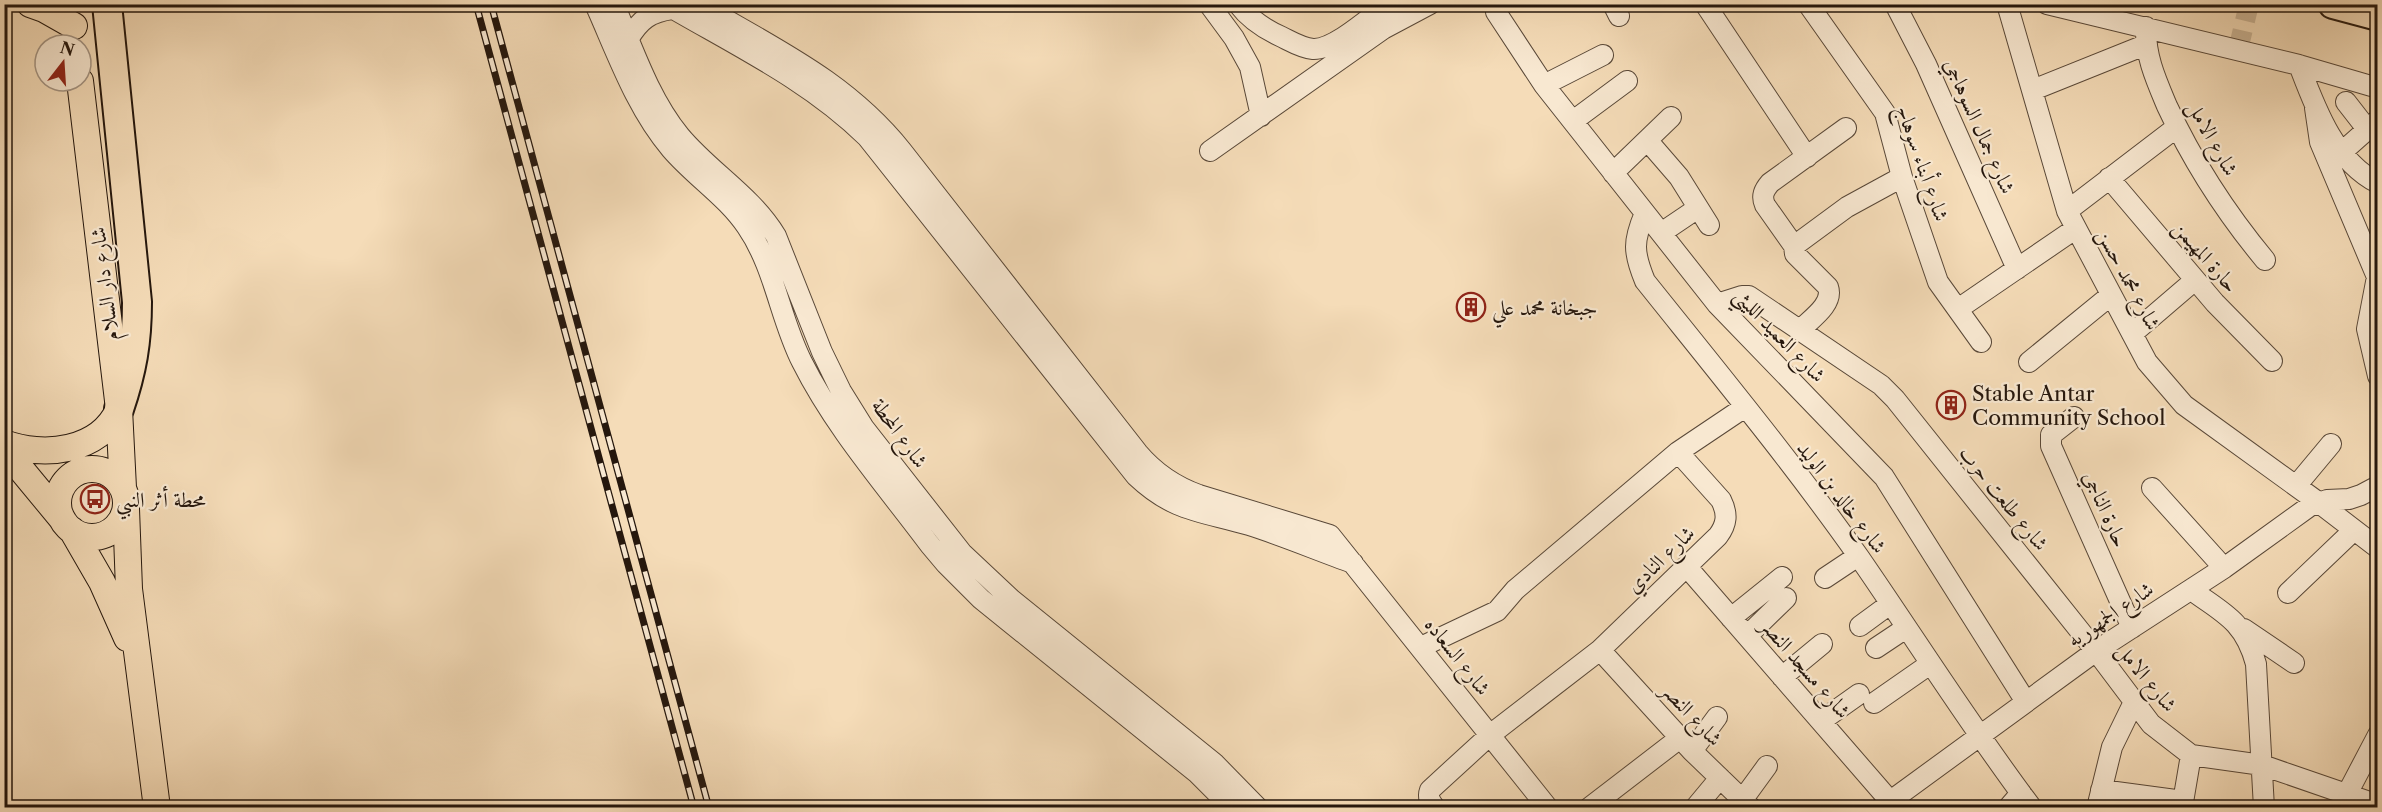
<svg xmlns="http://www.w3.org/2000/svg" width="2382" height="812" font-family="'Libre Caslon Text',Amiri,serif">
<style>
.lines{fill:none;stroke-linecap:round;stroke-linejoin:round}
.minor-tunnel{stroke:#cbb596;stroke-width:20;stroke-dasharray:20 10;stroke-linecap:butt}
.minor-casing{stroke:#594838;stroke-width:22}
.major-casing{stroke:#25170d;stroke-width:28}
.highway-casing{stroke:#25170d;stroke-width:32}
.minor{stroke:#f8e8d1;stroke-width:20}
.major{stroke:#f5dcb8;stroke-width:26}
.highway{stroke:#f5dcb8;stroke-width:28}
.rail-casing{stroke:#25170d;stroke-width:7}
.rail{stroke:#f8e8d1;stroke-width:4.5;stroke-dasharray:14;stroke-linecap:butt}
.labels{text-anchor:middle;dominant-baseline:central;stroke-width:4.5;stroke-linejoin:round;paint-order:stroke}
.street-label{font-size:21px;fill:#25170d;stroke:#f8e8d1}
.poi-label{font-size:21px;fill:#25170d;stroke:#f8e8d1;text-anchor:start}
</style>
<rect width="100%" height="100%" fill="#f5dcb8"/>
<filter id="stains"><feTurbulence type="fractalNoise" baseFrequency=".00333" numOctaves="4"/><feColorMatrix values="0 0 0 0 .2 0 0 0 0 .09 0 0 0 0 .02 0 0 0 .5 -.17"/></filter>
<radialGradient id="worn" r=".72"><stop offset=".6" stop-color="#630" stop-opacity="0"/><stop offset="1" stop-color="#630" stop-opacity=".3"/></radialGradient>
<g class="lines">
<path class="minor-tunnel" d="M2238,50l11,-46"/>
<g class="minor-casing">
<path id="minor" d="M595,4c22,49 41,104 76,145 24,28 56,48 76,78 28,41 33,92 55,135 33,66 84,124 128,183l16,19 35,35 216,174 35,35
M614,4c19,45 35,94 66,132 30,36 71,59 96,100l46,116 19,39 23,37 98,125 49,46 203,164 44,45
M665,4c70,41 144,76 202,133l269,339c38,36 65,35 113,49 35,11 70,26 104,38
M699,4c76,45 147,77 203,147l236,302c17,20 36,33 61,42l131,40 218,273
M1209,4l25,34 16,29 11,49
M1238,4c12,16 26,25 44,33 10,5 20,11 31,12 21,1 57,-32 75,-45
M1495,4l1,8 48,73 173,219 167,173 142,225
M1613,4l6,12
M1705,4l102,153
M1808,4l77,109 17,64 36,105 43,60
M1895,4l31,60 91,205
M2007,4l60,207 80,151 37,43 134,97 60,46
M2047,4l252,61 79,23
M2146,27c-1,29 10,53 21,79 26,56 59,107 98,154
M629,38c11,-18 21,-26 43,-29
M2299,65c16,42 35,96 79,118
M1544,85l59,-30
M2033,90l112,-45
M2346,102l21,27
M2315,108l5,34 57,135 -10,52 11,47
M1573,121l54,-40
M1647,140l32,37 30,48
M1210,151l173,-122 47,-25
M2342,152l36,-32
M1613,173l58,-56
M2109,178l106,125 57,58
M2067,211l110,-84
M1645,213c-12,28 -12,39 0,68 72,90 147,181 214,276 58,84 111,169 173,251
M1661,233l37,-25
M1794,246l-29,-41c-4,-9 -1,-15 5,-22l76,-55
M1717,304l25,-8h7l132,89 14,14 201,252 55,73 40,31 71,10 116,40
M1958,309l117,-80
M1800,330c11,-11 34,-26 28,-43l-33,-33 -1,-8 53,-39 55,-30
M2132,334l63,-54
M2029,362l82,-67
M2074,417l-23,18v11l81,182
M2296,486l35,-42
M2152,488l72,80
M1687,567l203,234
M1825,578l33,-22
M2191,590c33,23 54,32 65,74l8,144
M2288,593l66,-63
M1731,618l51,-41
M1860,626l30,-22
M2244,629l50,34
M1747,636l39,-38
M1421,647l76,-36 18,-21 163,-138
M1876,648l30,-20
M1600,650l92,101 59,57
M1782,677l40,-33
M1874,703l56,-39
M1821,721l38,-27
M1692,751l25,-34
M2101,790l82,11
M2347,794l31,-59
M1743,799l24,-33
M1435,808c-4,-6 -8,-10 -5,-18l60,-55 110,-85 118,-114c9,-12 10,-22 3,-36l-43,-48 67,-45
M1589,808l91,-70
M1695,808l25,-30
M1881,808l215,-157 128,-83 86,-62 17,-6 22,-1 12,-4 17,-9
M2008,808l13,-15
M2097,808l15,-61 22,-45
M2182,808l9,-53"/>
</g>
<g class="major-casing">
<path id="major" d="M30,4l14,5 30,17
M80,81l39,328 4,79
M4,443c39,15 96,9 115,-34
M4,445l16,23 43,52
M58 503a34 34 0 1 1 68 0a34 34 0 1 1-68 0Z
M126,509l3,80 28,219
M72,530l30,52 25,56"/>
</g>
<g class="highway-casing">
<path id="highway" d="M107,4l30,298c0,40 -5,69 -18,107
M2333,4l45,12"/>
</g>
<use href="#minor" class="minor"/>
<use href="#major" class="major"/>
<use href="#highway" class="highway"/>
<g class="rail-casing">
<path id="rail" d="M476,4l218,804
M491,4l218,804"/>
</g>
<use href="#rail" class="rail"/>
</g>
<defs>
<g id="building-ring" transform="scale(1.5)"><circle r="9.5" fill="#f8e8d1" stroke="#8f2418" stroke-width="1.5"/><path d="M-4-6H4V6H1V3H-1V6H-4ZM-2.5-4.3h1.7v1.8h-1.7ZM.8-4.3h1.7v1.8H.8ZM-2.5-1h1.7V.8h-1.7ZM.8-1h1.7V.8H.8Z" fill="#8f2418"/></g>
<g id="bus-ring" transform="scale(1.5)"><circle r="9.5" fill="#f8e8d1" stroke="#8f2418" stroke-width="1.5"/><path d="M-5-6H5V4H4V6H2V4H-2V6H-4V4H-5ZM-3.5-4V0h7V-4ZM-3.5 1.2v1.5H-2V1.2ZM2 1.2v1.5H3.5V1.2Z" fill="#8f2418"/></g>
</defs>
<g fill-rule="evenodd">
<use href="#building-ring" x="1471" y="307"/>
<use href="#building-ring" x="1951" y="405"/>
<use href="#bus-ring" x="95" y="499"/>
</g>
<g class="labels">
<g class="street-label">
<text transform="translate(1980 126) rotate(66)">شارع جمال السوهاجي</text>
<text transform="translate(2213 138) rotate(61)">شارع الامل</text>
<text transform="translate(1923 163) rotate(71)">شارع أبناء سوهاج</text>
<text transform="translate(2206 256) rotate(49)">حارة المهيمن</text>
<text transform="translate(2129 279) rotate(62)">شارع محمد حسن</text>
<text transform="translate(104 284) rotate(-97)">شارع دار السلام</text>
<text transform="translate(1780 335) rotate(46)">شارع العميد الليثي</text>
<text transform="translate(900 433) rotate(54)">شارع المحطة</text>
<text transform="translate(1842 497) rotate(53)">شارع خالد بن الوليد</text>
<text transform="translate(2004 498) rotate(51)">شارع طلعت حرب</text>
<text transform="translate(2106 509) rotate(66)">حارة الناجي</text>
<text transform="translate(1660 559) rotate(-44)">شارع النادي</text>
<text transform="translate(2110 614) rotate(-34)">شارع الجمهوريه</text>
<text transform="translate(1458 656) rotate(52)">شارع السعاده</text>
<text transform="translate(1806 668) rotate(49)">شارع مسجد النصر</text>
<text transform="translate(2147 677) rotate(51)">شارع الامل</text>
<text transform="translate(1692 714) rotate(47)">شارع النصر</text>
</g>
<g class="poi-label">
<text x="1492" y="307">جبخانة محمد علي</text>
<text x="1972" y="393">Stable Antar<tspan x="1972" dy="24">Community School</tspan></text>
<text x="116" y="499">محطة أثر النبي</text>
</g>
</g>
<rect width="2382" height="812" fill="none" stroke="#f5dcb8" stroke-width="24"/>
<rect x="6" y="6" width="2370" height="800" fill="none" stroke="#25170d" stroke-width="3"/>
<rect x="12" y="12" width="2358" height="788" fill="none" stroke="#25170d" stroke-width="1.5"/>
<g transform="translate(63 63) rotate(17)"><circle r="28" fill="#f8e8d1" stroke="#a49483" stroke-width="1.5"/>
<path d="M0-4.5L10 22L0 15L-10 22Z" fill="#8f2418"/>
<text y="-9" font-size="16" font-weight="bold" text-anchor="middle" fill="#25170d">N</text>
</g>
<rect width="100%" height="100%" filter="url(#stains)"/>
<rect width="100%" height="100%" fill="url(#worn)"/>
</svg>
